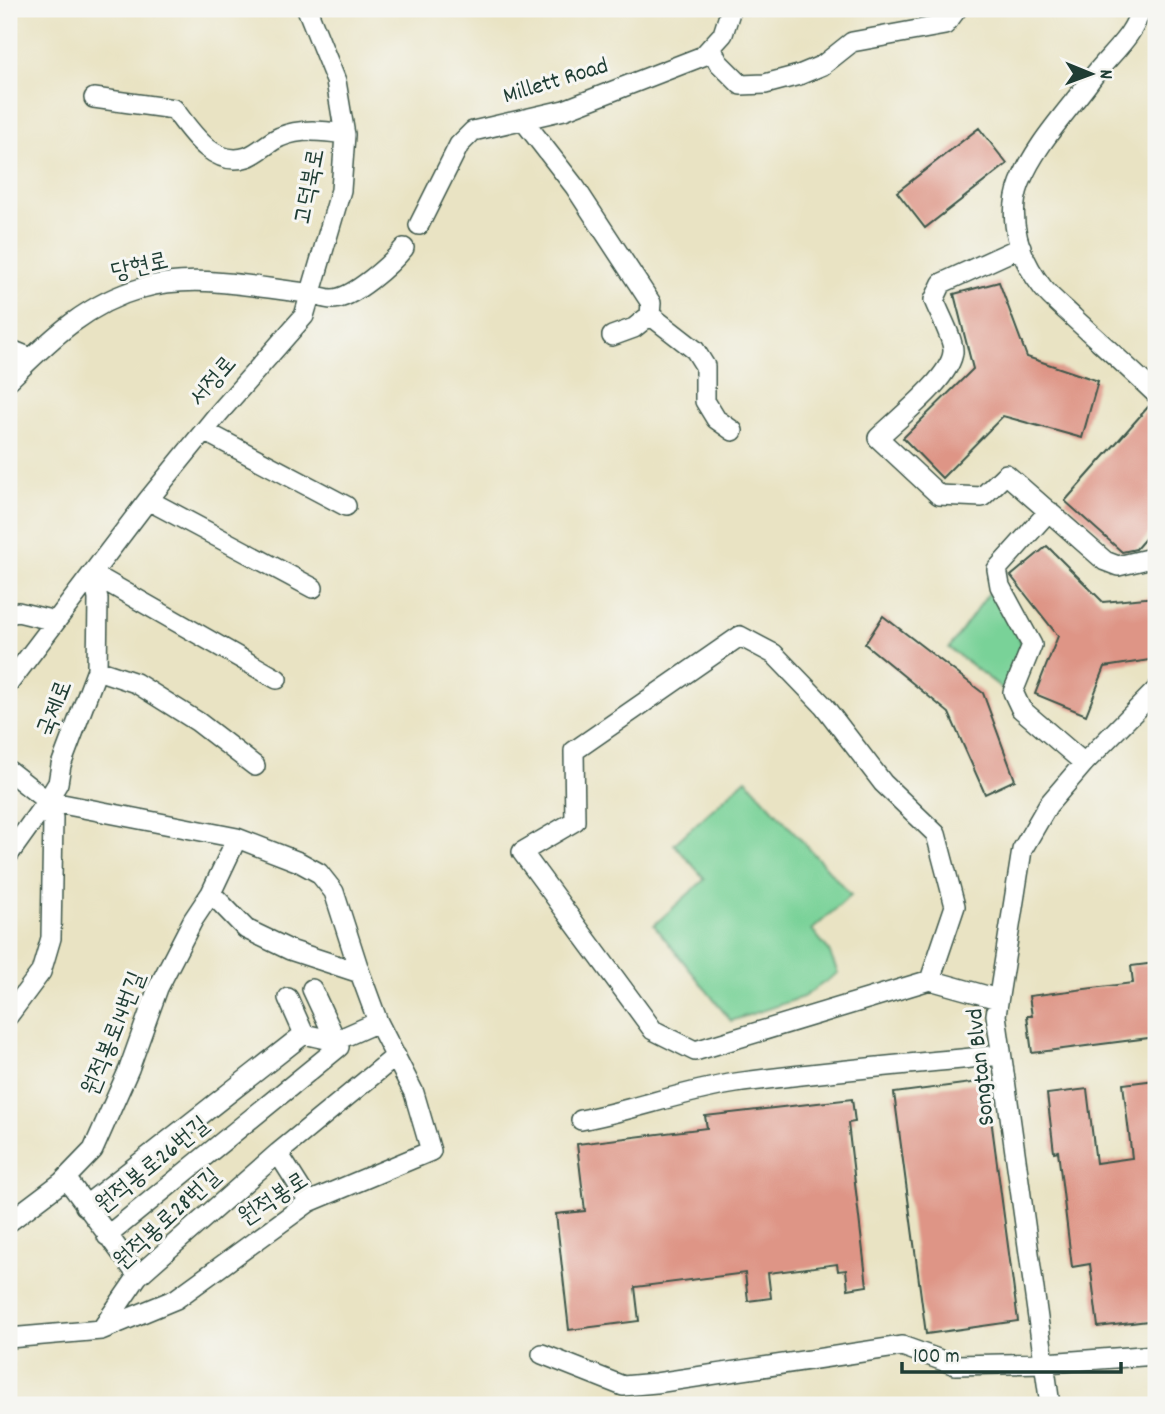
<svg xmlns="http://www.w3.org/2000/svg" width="1165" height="1414" font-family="Dekko,'Poor Story',sans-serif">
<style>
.green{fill:#79d298;stroke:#4c8866;stroke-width:2}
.building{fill:#de9586}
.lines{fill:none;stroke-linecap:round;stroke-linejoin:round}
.minor-casing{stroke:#3d5649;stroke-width:22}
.minor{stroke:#fff;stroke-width:19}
.labels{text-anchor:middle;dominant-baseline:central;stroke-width:6;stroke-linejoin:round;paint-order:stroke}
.street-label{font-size:24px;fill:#1f3d34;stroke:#f6f6f2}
</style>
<rect width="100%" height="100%" fill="#f6f6f2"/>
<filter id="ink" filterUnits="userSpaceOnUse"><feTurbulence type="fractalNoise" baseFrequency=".0143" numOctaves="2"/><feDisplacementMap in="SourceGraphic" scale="14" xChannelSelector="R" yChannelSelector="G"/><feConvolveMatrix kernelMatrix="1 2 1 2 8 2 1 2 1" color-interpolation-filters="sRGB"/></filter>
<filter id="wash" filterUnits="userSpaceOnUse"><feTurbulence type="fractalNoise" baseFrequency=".00686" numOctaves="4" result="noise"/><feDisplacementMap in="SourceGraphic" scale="28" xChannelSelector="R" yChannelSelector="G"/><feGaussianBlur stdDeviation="1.57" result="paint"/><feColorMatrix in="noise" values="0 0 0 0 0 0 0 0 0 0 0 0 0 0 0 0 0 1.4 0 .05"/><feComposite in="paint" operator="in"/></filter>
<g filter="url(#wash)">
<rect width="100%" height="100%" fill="#e9e3c3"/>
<path class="green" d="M991,590l21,33 11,24 -19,43 -55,-42z
M746,779l105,116 -39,35 16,19 10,24 -35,24 -72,24 -77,-96 51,-46 -31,-35z"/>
<g id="blocks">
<path class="building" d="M979,128l28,36 -82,64 -28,-36z
M999,282l28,75 71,24 -16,57 -79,-22 -61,62 -39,-40 70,-69 -19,-75z
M1148,407l8,7v112l-20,23 -14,3 -57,-51z
M1047,546l56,56 53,-5v62l-51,8 -19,48 -51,-21 23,-58 -47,-60z
M883,616l100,77 32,87 -30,14 -36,-81 -84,-69z
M1156,963v74l-124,16 -5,-37h5l-3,-20 104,-13 -2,-17z
M1156,1080v240l-58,7 -8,-63 -18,3 -14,-116 -4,1 -7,-58 40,-5 9,74 36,-5 -9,-74z
M986,1081l32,240 -92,13 -32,-241z
M852,1099l3,23 -7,1 19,163 -19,3 -2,-19 -8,1 -1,-7 -69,9 3,25 -23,3 -3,-28 -110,14 4,34 -70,9 -13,-116 29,-3 -8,-67 130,-16 -2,-12z"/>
</g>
</g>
<g filter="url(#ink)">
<use href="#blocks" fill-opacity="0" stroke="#3d5649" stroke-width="2"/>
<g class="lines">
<g class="minor-casing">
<path id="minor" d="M1140,9c-4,26 -33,48 -48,69 -24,33 -57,67 -72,105 -14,36 0,76 23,105 9,11 21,20 31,30 27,25 55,50 82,76
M711,47l7,15 23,23 24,-1 34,-9 24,-10 29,-23 93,-17 12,-16
M94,98l80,11c17,23 40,59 73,48 12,-4 21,-15 33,-20 20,-9 44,-6 65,-3
M523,120l52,67 76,116 -1,12 -16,13 -22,8
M419,225l40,-80 14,-14 91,-21 139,-54 20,-22 8,-25
M1021,247l-79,36 -8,17c5,13 20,40 19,52 -2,26 -56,67 -75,86l61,57 43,2 24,-23 99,87 13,5 38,-9
M650,315l45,35 10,16v35l11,18 17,12
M9,349l22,9
M9,380c41,-40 76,-76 133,-92 54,-15 110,-1 164,5 8,1 17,6 26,6 21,0 59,-35 72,-51
M204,431l142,75
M148,500l165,88
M1049,511l-52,58 3,17 32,59 -19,47 8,17 63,54
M93,574l184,105
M9,614l9,-2 37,9
M97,670l39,13 62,39 57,44
M9,683l139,-183 70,-86 86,-98 37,-126 4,-55 -9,-54 -29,-72
M9,771l38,30 190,37 62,24 20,11 15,19 26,81 18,49 36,71 17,58 -122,51 -133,97 -75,31 -92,8
M9,854l38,-53
M211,893l35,36 44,21 70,23
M930,980l25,-74 -19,-72 -53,-51 -59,-77 -50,-52 -34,-18 -166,115 1,70 -53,31 131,178 42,21 235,-71 68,19
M288,998l16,36
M9,1015l32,-43 10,-34 2,-120 -6,-17 11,-18 3,-18 36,-95 1,-71 -5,-25
M581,1120c52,-10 103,-29 155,-37 88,-12 177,-19 265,-28
M278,1153l31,49
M66,1178l72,98
M85,1206l219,-172 31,7 43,-19
M9,1222l53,-40 31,-32 36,-81 29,-81 35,-68 18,-27 26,-55
M107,1236l232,-189 -27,-58
M101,1330l37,-54 140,-123 118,-97
M542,1354l81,32 33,-3 246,-37 53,19 91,-2 110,-8
M1050,1405l-54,-390 26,-165 26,-45 36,-42 72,-73"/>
</g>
<use href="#minor" class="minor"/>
</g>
</g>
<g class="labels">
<g class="street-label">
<text transform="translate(556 82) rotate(-17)">Millett Road</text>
<text transform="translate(311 187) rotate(-79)">고덕북로</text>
<text transform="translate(140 268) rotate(-13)">당현로</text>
<text transform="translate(214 382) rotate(-49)">서정로</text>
<text transform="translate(56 709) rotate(-69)">국제로</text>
<text transform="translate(115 1034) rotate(-68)">원적봉로14번길</text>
<text transform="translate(982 1067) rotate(-96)">Songtan Blvd</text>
<text transform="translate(153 1166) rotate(-39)">원적봉로26번길</text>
<text transform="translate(274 1200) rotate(-33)">원적봉로</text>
<text transform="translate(168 1220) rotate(-43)">원적봉로28번길</text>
</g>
</g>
<rect width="1165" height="1414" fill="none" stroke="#f6f6f2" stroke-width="35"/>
<g transform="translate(1091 74) rotate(91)" stroke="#f6f6f2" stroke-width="5" paint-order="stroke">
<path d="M0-5L12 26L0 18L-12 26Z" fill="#1f3d34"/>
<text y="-10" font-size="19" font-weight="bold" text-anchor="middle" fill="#1f3d34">N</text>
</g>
<path d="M902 1362v10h219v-10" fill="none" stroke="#1f3d34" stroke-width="3.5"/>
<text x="913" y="1362" font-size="21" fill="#1f3d34" stroke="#f6f6f2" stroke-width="5" paint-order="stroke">100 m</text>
</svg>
